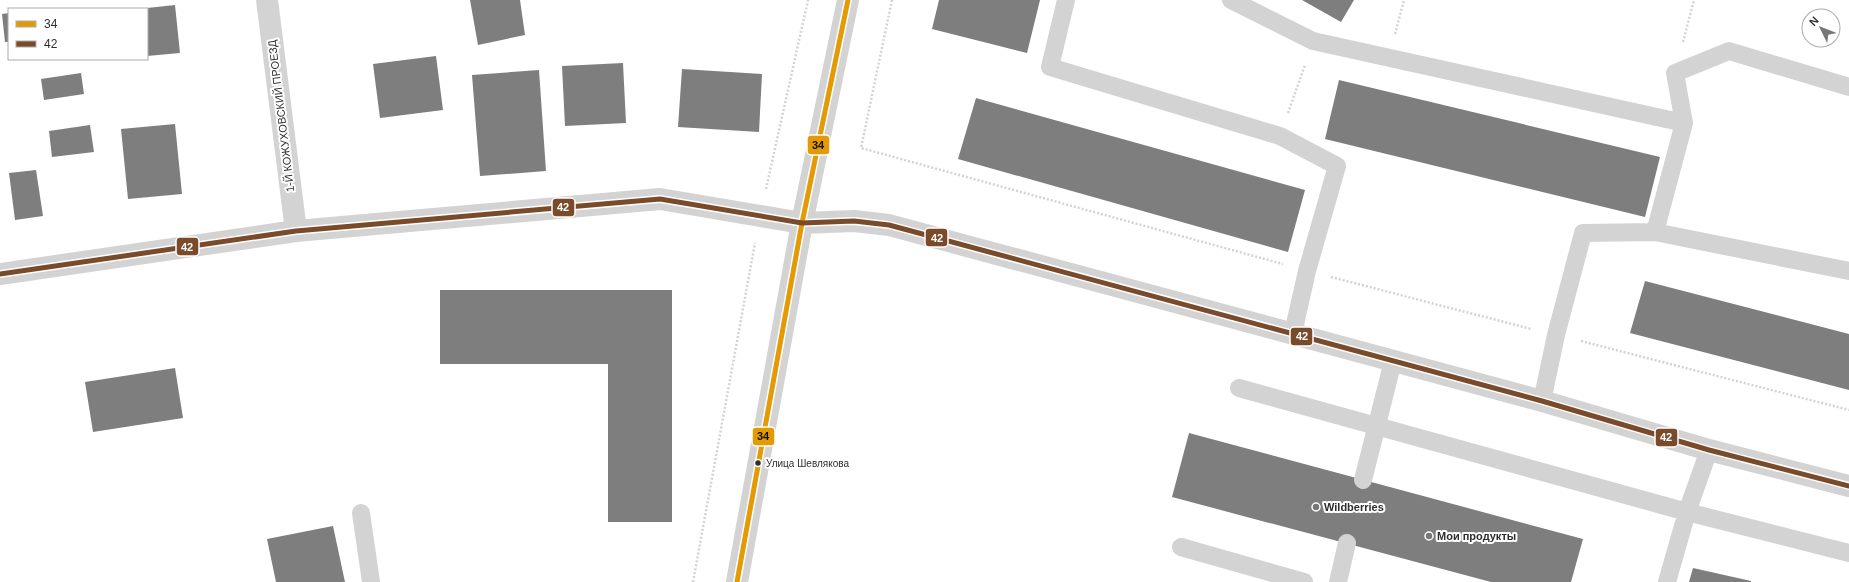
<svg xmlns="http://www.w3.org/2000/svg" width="1849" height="582" font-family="Arial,sans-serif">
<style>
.building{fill:#7e7e7e}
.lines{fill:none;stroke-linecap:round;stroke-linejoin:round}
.path{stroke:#d3d3d3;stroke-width:2.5;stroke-dasharray:2 2;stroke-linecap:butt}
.service{stroke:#d3d3d3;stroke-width:18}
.minor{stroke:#d3d3d3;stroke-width:22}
.tertiary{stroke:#d3d3d3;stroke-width:22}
.bus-1-casing{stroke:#fff;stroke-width:8}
.bus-2-casing{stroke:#fff;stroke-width:8}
.bus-1{stroke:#e39a05;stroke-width:5}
.bus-2{stroke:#7a4b2a;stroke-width:5}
.bus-dot{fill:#2e2e2e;stroke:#fff;stroke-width:1.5}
.poi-dot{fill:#777;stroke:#fff;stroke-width:1.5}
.labels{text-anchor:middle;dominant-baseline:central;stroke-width:4;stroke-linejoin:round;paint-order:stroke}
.bus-label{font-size:10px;fill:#2e2e2e;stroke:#fff;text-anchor:start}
.street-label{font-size:11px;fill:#2e2e2e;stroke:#fff}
.poi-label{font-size:11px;font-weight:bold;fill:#2e2e2e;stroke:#fff;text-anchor:start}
.line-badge{stroke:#fff;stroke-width:1.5}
.badge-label{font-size:11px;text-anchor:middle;font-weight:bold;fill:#fff}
.pale-badge-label{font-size:11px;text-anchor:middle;font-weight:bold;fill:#111}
</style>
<rect width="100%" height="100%" fill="#fff"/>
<path class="building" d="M470,0h50l5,35 -47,10z
M939,0h101l-13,53 -95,-24z
M1302,0h52l-13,22z
M175,5l5,48 -33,3v-48z
M9,13v29h-4l-3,-28z
M436,56l7,54 -63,8 -7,-54z
M623,63l3,60 -61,3 -3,-60z
M682,69l80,5 -3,58 -81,-5z
M539,70l7,101 -66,5 -8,-101z
M81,73l3,21 -40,6 -3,-21z
M1339,80l321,77 -15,60 -320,-78z
M976,98l329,92 -17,62 -330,-93z
M175,124l7,70 -54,5 -7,-70z
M90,125l4,27 -42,5 -3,-26z
M36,170l7,46 -28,4 -6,-47z
M1645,281l204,53v56l-219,-57z
M440,290h232v232h-64v-158h-168z
M175,368l8,50 -90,14 -8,-50z
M1189,433l394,106 -12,43h-80l-319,-85z
M333,526l12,56h-69l-9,-43z
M1693,568l58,13v1h-62z"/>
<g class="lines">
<path class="path" d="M892,0l-31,148 422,116
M1395,34l9,-34
M1683,42l11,-42
M1288,113l17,-48
M766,189l42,-189
M1331,277l200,52
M1581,341l268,69
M693,582l62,-339"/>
<path class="service" d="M1066,0l-16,67 230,69 57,30 -30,105 -14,62
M1231,0l82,41 371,82
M1655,232l194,39
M1239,388l448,124 162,41
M1542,401l14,-66 27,-102 72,-1 29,-109 -9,-50 54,-22 120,36
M1363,480l30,-119
M361,513l10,69
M1181,547l123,35
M1338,582l9,-39
M1667,582l20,-70 22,-62"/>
<path class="minor" d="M267,0l29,231
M802,223l52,-2 35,4 653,176 167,49 140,36"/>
<path class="tertiary" d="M0,274l296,-43 364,-32 142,24
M737,582l65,-359 46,-223"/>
<g class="bus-1-casing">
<path id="bus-1" d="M737,582l65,-359 46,-223"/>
</g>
<g class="bus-2-casing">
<path id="bus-2" d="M0,274l296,-43 364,-32 142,24 52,-2 35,4 653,176 167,49 140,36"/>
</g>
<use href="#bus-1" class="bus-1"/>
<use href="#bus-2" class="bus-2"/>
</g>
<circle class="bus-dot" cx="758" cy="463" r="3.5"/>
<g class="poi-dot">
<circle cx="1316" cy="507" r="4"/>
<circle cx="1429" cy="536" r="4"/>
</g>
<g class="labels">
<g class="bus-label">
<text x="766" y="463">Улица Шевлякова</text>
</g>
<g class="street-label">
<text transform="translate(281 116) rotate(-97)">1-Й КОЖУХОВСКИЙ ПРОЕЗД</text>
</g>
<g class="poi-label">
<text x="1324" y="507">Wildberries</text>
<text x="1437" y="536">Мои продукты</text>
</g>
</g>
<g class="line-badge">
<rect x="807" y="135" width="23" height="20" rx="4" fill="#e39a05"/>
<rect x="552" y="198" width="23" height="19" rx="4" fill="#7a4b2a"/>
<rect x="925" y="228" width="23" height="19" rx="4" fill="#7a4b2a"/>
<rect x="176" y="237" width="23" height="19" rx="4" fill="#7a4b2a"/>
<rect x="1290" y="327" width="23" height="19" rx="4" fill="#7a4b2a"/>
<rect x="752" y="427" width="23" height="19" rx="4" fill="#e39a05"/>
<rect x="1655" y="428" width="23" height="19" rx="4" fill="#7a4b2a"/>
</g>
<g class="badge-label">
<text x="563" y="211">42</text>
<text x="937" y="242">42</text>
<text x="187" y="251">42</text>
<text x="1302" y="340">42</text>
<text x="1666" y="441">42</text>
</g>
<g class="pale-badge-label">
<text x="818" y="149">34</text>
<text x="763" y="440">34</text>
</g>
<rect x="8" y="8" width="140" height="52" fill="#ffffff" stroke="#ababab"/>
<rect x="16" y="21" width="20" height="6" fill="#e39a05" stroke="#ababab"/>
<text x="44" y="28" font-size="12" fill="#2e2e2e">34</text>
<rect x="16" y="41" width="20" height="6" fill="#7a4b2a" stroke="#ababab"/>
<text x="44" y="48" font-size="12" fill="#2e2e2e">42</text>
<g transform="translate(1821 28) rotate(313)"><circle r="19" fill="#ffffff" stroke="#ababab"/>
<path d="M0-3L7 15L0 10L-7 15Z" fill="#777777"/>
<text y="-6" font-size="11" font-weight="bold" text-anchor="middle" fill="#2e2e2e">N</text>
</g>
</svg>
